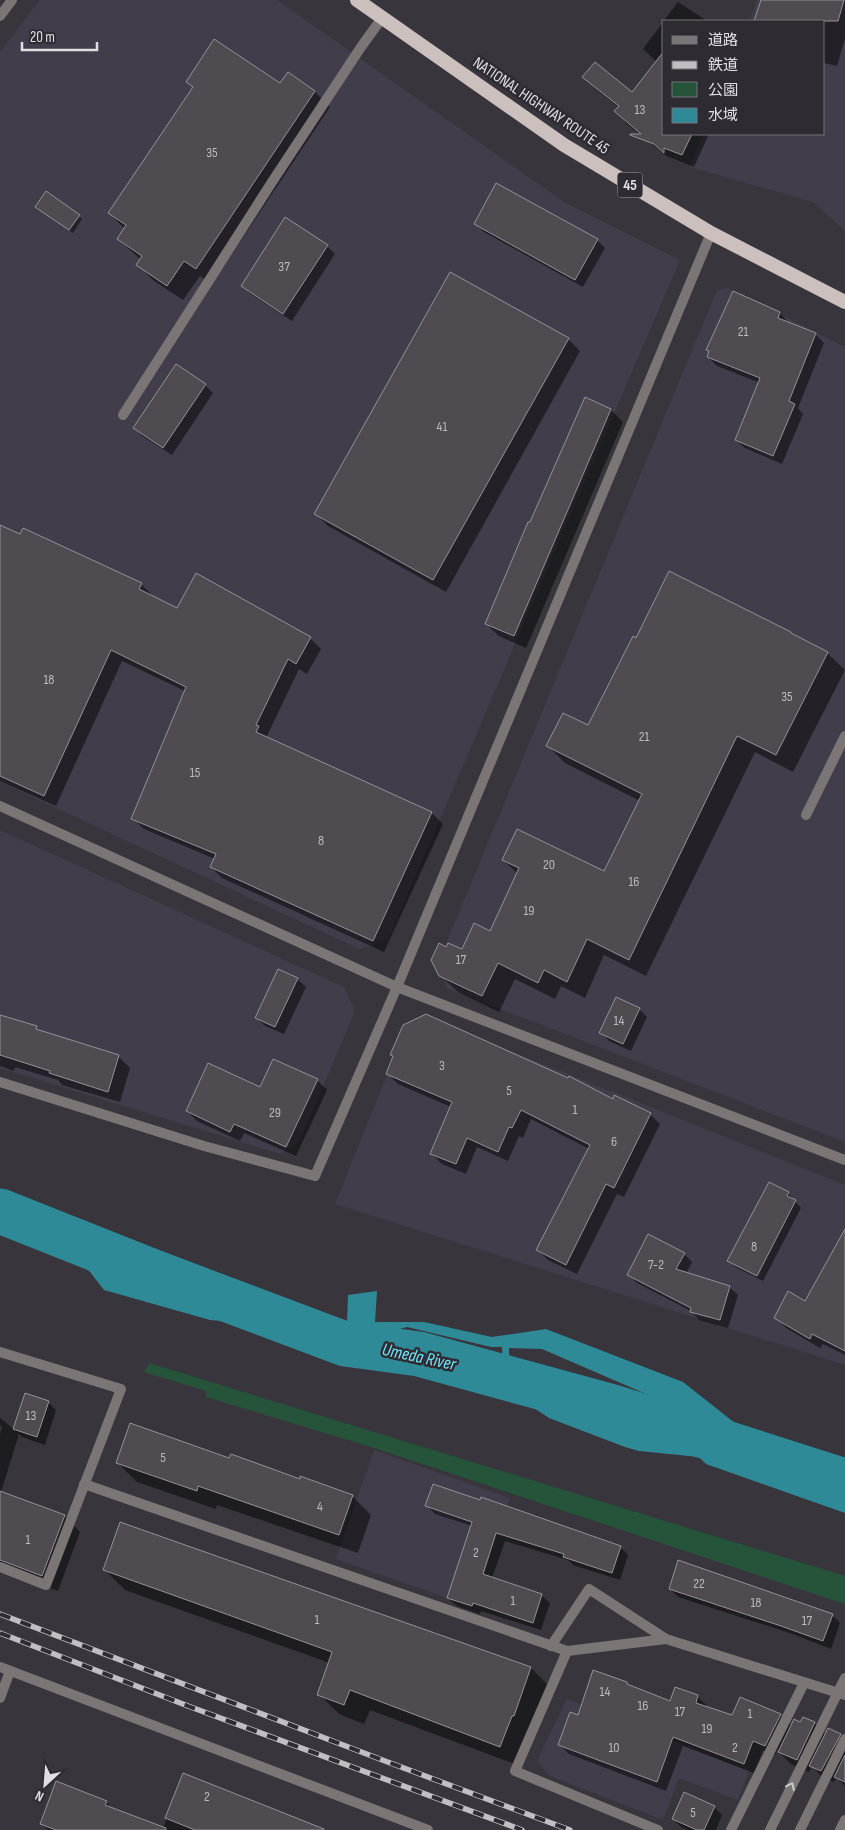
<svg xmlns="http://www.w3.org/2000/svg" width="845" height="1830" font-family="'Sofia Sans Condensed','Noto Sans JP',sans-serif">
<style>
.built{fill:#423d4b}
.green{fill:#25543a}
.water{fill:#2f8a98;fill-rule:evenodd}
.shadow{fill:#0007}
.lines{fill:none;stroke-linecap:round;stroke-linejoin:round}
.river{stroke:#2f8a98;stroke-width:45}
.building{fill:#504a51;stroke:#989099}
.service{stroke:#7b7675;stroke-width:10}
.minor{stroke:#7b7675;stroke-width:10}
.tertiary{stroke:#7b7675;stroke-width:10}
.trunk{stroke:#ccc0be;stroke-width:14}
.rail-casing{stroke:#c1bfc4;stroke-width:5.5}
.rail{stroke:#2e2b33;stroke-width:4;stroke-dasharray:11;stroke-linecap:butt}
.oneway{stroke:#ccc9cd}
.labels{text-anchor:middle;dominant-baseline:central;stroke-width:5;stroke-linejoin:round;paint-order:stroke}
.number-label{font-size:14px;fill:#bcb9be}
.shield{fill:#2e2b33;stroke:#aba8ae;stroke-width:1}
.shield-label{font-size:15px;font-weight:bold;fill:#e0dee3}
.street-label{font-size:16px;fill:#e0dee3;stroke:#2e2b33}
.water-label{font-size:18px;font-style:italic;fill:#6fe6f9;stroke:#2e2b33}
</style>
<rect width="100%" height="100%" fill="#38353d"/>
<path class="built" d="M40,0h237l287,202 116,58 -292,680 -29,9 -359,-167v-730z
M757,0h88v231l-32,-29 -123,-35 13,-33h121v-113h-74z
M728,288l117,59v795l-399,-154 -5,-32 276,-666z
M0,830l344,157 11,24 -55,130 -20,13 -280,-86z
M428,1018l417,167v180l-510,-161 71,-176z
M374,1450l136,48 -37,109 -137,-48z
M567,1699l182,72 -11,29 -59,-22 -16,42 -113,-44 -13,-15z"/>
<path class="green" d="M149,1363l696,213v28l-471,-156 -168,-51v-6l-62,-19z"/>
<path class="water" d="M0,1189l108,60 58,40 84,20 34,-6 63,21 1,-29 29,-4 -2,31h49l68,15 54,-8 137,53 62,49 100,54v28l-139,-49 -7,-7 -60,-6 -14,-4 -76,-29 -45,-30 -2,-41h-11l-84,-20 -36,10 -85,-11 -76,-6 -106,-30 -46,-59 -58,-23zM509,1348l33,1 111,48 5,23 -79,-2 -70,-35z"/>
<path class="shadow" d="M762,0h83v38l-8,28 -13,-3v-42h-69z
M678,2l29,19h-43v113h45l-15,33 -27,-11 -40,-32 -12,-13 4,-4 -23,-18 -12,-12 48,17 25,-32 -14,-13z
M288,74l27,18 15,15 -118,177 -12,-8 -17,24 -29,-19 -16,-16 3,-5 -23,-21 7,-10 -16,-16 85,-125 -7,-7 94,4z
M41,210l38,6 3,3 -9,14z
M476,224l121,16 8,8 -22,39 -99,-55z
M327,246l8,8 -43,67 -41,-27 -9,-8z
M733,293l47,20 8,9v2l27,10 9,9 -26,65 5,6 -21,50 -37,-16 -9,-8 24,-57 -43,-17 -9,-9 2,-4 -2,-3z
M568,339l12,12 -134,241 -118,-66 -12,-12z
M205,385l8,8 -41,62 -30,-19 -8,-8z
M585,399l26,11 12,12 -97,226 -27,-12 -13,-12z
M0,527l141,57 11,11 -1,2 26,13 133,28 11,11 -14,25 -8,-5 -32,67 1,3 164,74 11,11 -59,128 -162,-74 -11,-11 4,-8 -71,-30 -12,-11 53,-127 -63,-30 -66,145 -56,-25z
M794,636l33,17 18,17 -52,102 -38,-20 -109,224 -42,-21 -19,43 -24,-12 -6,13 -40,-20 -16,33 -41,-20 -18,-17 7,-27 15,3 29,-19 27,-58 -15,-14 102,13 35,-72 -75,-38 -17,-17 40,-19 48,-88z
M297,979l9,8 -22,47 -19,-8 -9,-9z
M639,1009l8,8 -16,34 -22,-10 -8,-9z
M0,1016l37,12 4,4 77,24 12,12 -10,34 -58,-17 -4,-5 -43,-13 -1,4 -14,-5z
M391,1054l222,46 37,14 10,10 -36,73 -7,-3 -40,80 -29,-14 -10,-10 51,-101 -58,-30 -8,19 -4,-2 -11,25 -31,-14 -11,27 -24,-10 -10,-10 19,-47 -53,-23 -11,-11 7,-16z
M317,1080l10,10 -31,66 -52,-23 -4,8 -43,-20 -10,-10 73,-22z
M788,1193l13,15 -38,73 -28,-14 -6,-6z
M845,1233v122l-22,-11 -3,4 -34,-20 -10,-11 30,-15z
M684,1254l8,8 -6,12 43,13 9,8 -10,33 -29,-8 -8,-9 -54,-28 -8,-8z
M26,1395l22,7 8,8 -11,35 -23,-8 -3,-3 -18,58 64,24 15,16 -22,59 -39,-15 -19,-4v-138l2,-8h-2v-8l14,11z
M230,1459l122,37 19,19 -13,38 -141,-48 -1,4 -79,-27 -19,-19z
M427,1506l193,41 8,8 -8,25 -47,-15 -5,-5 -63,-19 -13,37 49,17 9,8 -9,27 -60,-19 -1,3 -23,-8 -9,-8 24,-72 -37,-12z
M121,1523l410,145 20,20 -31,78 -150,-56 -6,14 -25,-10 -20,-20 11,-31 -205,-73 -20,-20z
M670,1589l162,26 8,8 -9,26 -41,-16 -112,-36z
M627,1683l4,4 40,16 27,-6 9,9v2l26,9 47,-2 12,11 9,-3 2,-5 12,6 11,11h14l5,5v46l-9,-9 -2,5 -11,-4 -11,-12 -3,6 -18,-8 -14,-14 -2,5 -12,-5 -9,23 -71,-27 -17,45 -97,-37 -9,-9 18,-29z
M184,1775l140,55h-276l-7,-6 65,-22 7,7 50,19z
M714,1807l8,8 -6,15h-28l-7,-3 -8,-8z"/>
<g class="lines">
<path class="river" d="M0,1211l151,60 194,73 74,10 194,53 232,74"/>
</g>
<path class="building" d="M761,0h83l-6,21h-84z
M214,39l66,44 8,-11 27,19 -119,178 -12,-8 -17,25 -31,-21 6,-9 -25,-17 9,-14 -18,-12 85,-126 -7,-5z
M664,51v83h28l-10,21 -18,-7v5l-10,-9 -24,-9v-1h11l-27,-23 5,-5 -37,-29 13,-15 37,30z
M496,183l102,56 -23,41 -101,-56z
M46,191l34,24 -11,15 -34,-23z
M285,217l43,28 -45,69 -42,-28z
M450,272l119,66 -136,242 -119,-66z
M733,291l47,21 -2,6 38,15 -27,68 6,3 -22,52 -38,-16 25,-62 -53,-21 2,-6 -3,-1z
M176,364l30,20 -43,64 -30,-20z
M585,397l26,12 -97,227 -29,-12 43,-102h2z
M0,525l20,9 3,-6 119,55 -3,6 38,19 19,-35 115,64 -15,27 -8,-5 -32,66 3,1 -3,6 176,80 -59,129 -163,-74 6,-13 -85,-35 55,-132 -75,-37 -67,146 -44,-20z
M669,571l122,61v1l37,19 -52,103 -39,-19 -108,224 -42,-21 -20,43 -23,-12 -6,13 -40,-20 -16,33 -43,-20 -8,-16 8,-17 7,4 2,-4 14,6 12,-26 16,8 29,-63 -17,-8 15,-31 87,42 38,-77 -96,-48 17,-33 25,12 45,-89 3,2z
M278,969l20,9 -23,49 -20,-9z
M616,997l24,11 -17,36 -24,-11z
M426,1014l142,64 1,-2 44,23 1,-4 37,18 -37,75 -8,-4 -40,81 -30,-15 54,-105 -69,-35 -9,18 -3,-1 -11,25 -31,-14 -11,26 -26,-10 22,-52 -66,-28 7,-18 -3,-1 13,-30z
M0,1015l37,11 -1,3 83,26 -11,37 -59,-19 1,-2 -50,-16z
M273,1059l45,20 -32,68 -52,-23 -4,8 -44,-21 22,-48 52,24z
M769,1182l20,10 -2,4 9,4 -39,76 -30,-15z
M845,1229v122l-33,-17 -2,5 -36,-21 14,-27 17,10z
M648,1234l37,19 -9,16 54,17 -10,34 -30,-8 1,-4 -64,-33z
M25,1393l24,8 -12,36 -24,-8z
M130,1423l99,35 2,-4 69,25v-3l53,19 -14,40 -141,-49 -1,5 -81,-28z
M433,1484l47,16 1,-3 140,49 -9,27 -49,-16 1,-3 -68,-21 -13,41 59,20 -9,29 -60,-20 -1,3 -25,-8 25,-76 -47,-16z
M0,1491l65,24 -23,61 -42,-16z
M120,1522l411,145 -17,49h-2l-12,31 -150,-57 -6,15 -27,-10 15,-43 -229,-82z
M678,1560l155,54 -10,27 -42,-15 -112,-37z
M593,1670l34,12v2l43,17 5,-14 23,8 -2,8 36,12 8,-18 41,17 -16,32 -12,-5 -9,23 -71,-27 -16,45 -99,-37 12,-33 8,3z
M803,1717l12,5 -18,38 -19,-8 16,-33 6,3z
M828,1728l13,6 -20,37 -12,-5z
M845,1755v27l-11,-5z
M183,1773l141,56v1h-129l-30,-12z
M56,1781l51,20 -2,4 61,23v2h-110l-16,-6z
M684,1792l31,14 -11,24h-7l-25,-11z"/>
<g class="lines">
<path class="service" d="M806,815l39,-79
M551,1646l38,-57 77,50"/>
<path class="minor" d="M0,16l12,-16
M123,415l149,-233 89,-135 21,-29
M0,1082l204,64 111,30 82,-189 314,-754
M0,1352l121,37 -75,196 -46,-18
M84,1484l483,167 99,-12 179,56
M567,1651l-52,120 143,59
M0,1667l428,163
M0,1698l10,-27
M731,1830l73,-147
M840,1830l5,-10"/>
<path class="tertiary" d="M0,806l397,181 448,173
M770,1830l75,-152
M800,1830l45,-91"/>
<path class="trunk" d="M357,0l207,145 147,88 134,69"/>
<g class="rail-casing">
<path id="rail" d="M0,1614l385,147 185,69
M0,1633l188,73 334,124"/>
</g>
<use href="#rail" class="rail"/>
</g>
<defs><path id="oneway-chevron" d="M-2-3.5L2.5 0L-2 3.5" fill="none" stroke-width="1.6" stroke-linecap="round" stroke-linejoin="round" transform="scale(1.25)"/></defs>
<use class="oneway" href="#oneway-chevron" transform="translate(791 1786) rotate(-64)"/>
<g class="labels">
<g class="number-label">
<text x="640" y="109">13</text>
<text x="212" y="152">35</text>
<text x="284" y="266">37</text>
<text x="743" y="331">21</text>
<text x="442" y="426">41</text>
<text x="49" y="679">18</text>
<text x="787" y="696">35</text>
<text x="644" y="736">21</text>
<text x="195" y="772">15</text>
<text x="321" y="840">8</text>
<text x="549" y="864">20</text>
<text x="634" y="881">16</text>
<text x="529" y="910">19</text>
<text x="461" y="959">17</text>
<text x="619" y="1020">14</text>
<text x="442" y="1065">3</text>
<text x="509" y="1090">5</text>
<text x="575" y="1109">1</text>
<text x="275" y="1112">29</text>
<text x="614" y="1141">6</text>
<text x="754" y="1246">8</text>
<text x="656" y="1264">7-2</text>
<text x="31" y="1415">13</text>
<text x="163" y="1457">5</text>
<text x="320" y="1506">4</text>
<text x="28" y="1539">1</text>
<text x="476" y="1552">2</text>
<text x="699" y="1583">22</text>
<text x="513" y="1600">1</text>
<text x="756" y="1602">18</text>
<text x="317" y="1619">1</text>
<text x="807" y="1620">17</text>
<text x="605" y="1691">14</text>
<text x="643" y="1705">16</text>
<text x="680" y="1711">17</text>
<text x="750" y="1713">1</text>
<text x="707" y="1728">19</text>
<text x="614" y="1747">10</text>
<text x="735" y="1747">2</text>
<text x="207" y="1796">2</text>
<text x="693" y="1812">5</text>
</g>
<rect class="shield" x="617.5" y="172.5" width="25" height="25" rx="4"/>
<g class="shield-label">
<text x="630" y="185">45</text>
</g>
<g class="street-label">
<text transform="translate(541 106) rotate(34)">NATIONAL HIGHWAY ROUTE 45</text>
</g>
<g class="water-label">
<text transform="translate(419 1357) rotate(12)">Umeda River</text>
</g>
</g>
<rect x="662" y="20" width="162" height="115" fill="#2e2b33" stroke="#757379"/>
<rect x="672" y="36" width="25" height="8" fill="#7b7675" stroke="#757379"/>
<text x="708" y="45" font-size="15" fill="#e0dee3">道路</text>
<rect x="672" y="61" width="25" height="8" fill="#c1bfc4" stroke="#757379"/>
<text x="708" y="70" font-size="15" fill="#e0dee3">鉄道</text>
<rect x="672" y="82" width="25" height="15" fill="#25543a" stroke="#757379"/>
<text x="708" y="95" font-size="15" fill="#e0dee3">公園</text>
<rect x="672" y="108" width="25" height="15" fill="#2f8a98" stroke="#757379"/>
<text x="708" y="120" font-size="15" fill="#e0dee3">水域</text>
<g transform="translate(45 1785) rotate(206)" stroke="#2e2b33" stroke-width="4" paint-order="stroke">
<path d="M0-4L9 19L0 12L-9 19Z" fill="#e0dee3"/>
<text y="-8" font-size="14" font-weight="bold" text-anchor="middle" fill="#e0dee3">N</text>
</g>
<path d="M22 42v8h75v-8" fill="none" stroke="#e0dee3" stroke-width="2.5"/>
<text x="30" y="42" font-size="15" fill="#e0dee3" stroke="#2e2b33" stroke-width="4" paint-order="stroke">20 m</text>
</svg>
